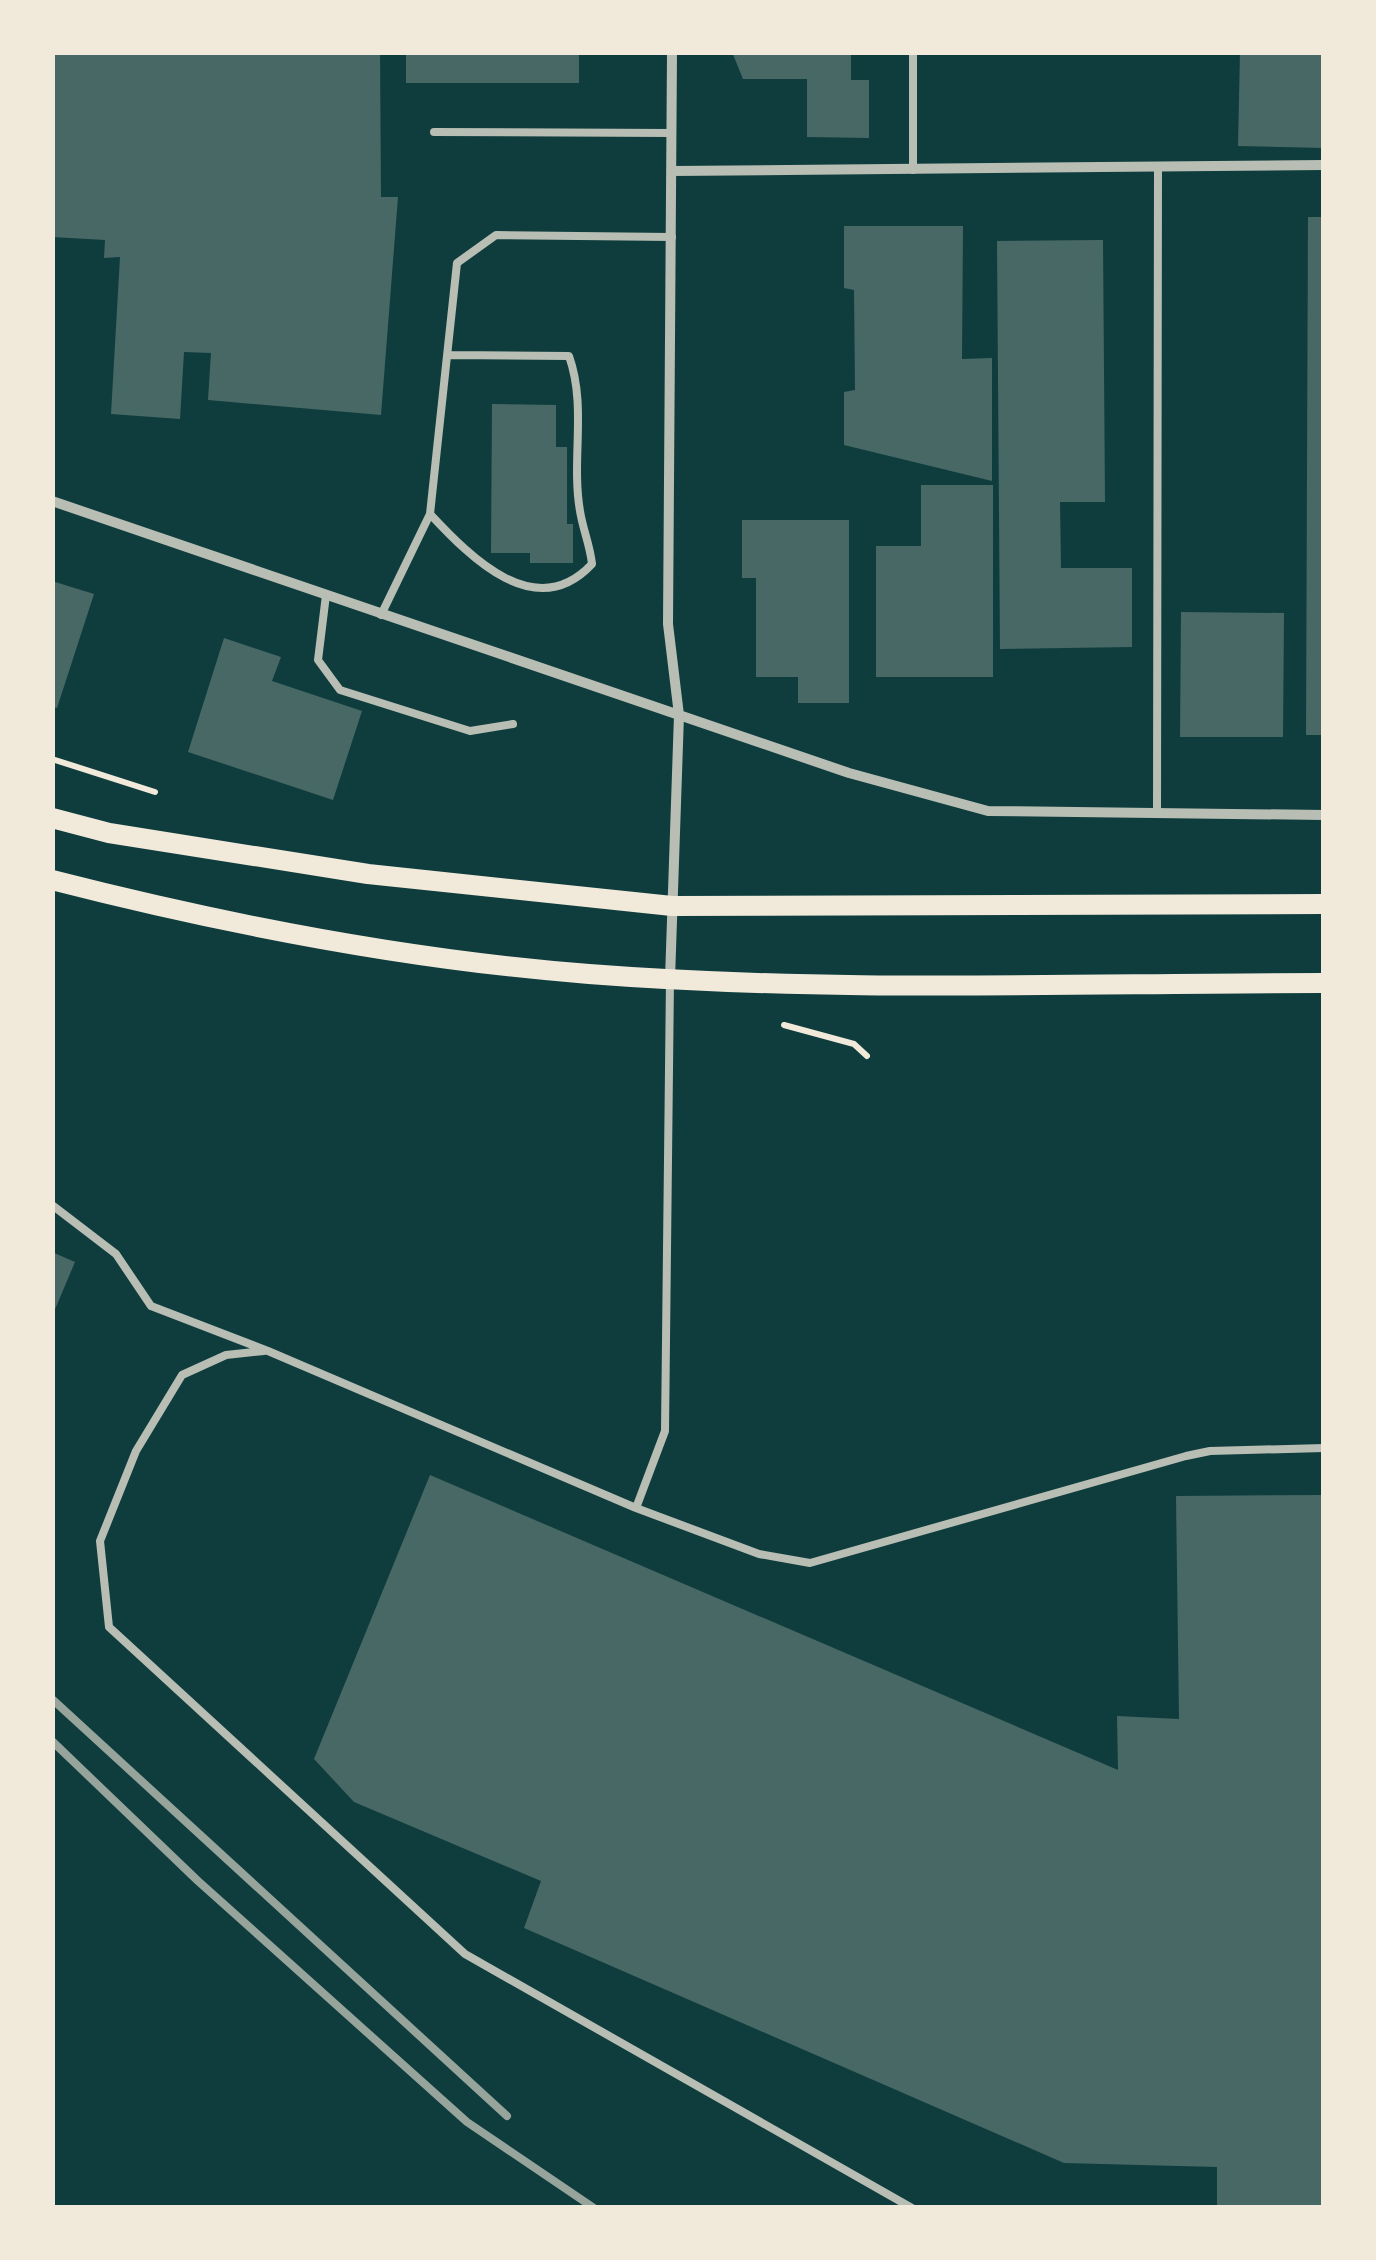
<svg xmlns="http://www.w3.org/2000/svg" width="1376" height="2260" font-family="'Alegreya Sans',sans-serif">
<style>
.building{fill:#486865}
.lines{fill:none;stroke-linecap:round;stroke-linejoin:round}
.path{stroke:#f1e9da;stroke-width:6}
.service{stroke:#b8beb3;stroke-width:8}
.minor{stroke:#b8beb3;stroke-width:10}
.secondary{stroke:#f1e9da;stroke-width:20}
.rail{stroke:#97a49c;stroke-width:8}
</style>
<rect width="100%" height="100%" fill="#0f3d3e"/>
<path class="building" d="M52,52h328l1,145h17l-17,218 -173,-15 3,-47 -27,-1 -4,67 -69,-5 9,-157 -16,1 1,-18 -53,-3z
M406,52h173v31h-173z
M732,52h119v28h18v58l-62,-1v-58h-64z
M1240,52h84v96l-86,-2z
M1308,217h16v518h-18z
M844,226h119l-1,133 30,-1v123l-148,-36v-53l11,-2 -1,-100 -10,-2z
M1103,240l2,262h-45l1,66h71v79l-132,2 -3,-408z
M492,404l64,1v42h11v77h6v39h-43v-10h-39z
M921,485h72v192h-117v-131h45z
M742,520h107v183h-51v-26h-42v-99h-14z
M52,581l42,13 -37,114 -5,-1z
M1181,612l103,1 -1,124h-103z
M224,638l57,19 -9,24 90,30 -29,89 -145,-48z
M52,1252l23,10 -22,52h-1z
M430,1475l688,295 -1,-54 62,3 -3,-223 148,-1v713h-107v-41l-153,-4 -540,-235 17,-47 -187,-79 -40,-43z"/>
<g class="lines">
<path class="path" d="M52,759l103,33
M784,1025l70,19 13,12"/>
<path class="service" d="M913,52v118
M434,132l238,1
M430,514c41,44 106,110 162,50 -2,-19 -9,-34 -12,-53 -9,-52 7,-104 -11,-155l-120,-1
M326,595l-8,65 22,30 130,41 43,-7
M381,615l49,-101 27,-251 39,-28 176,2
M1157,814l1,-647
M52,1205l64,49 35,52 117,45 368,157 123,46 51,9 376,-107 24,-5 114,-3
M264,1351l-38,4 -44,20 -46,76 -36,90 9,86 356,327 447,254
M636,1508l29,-77 5,-452"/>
<path class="minor" d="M672,171l652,-6
M52,501l797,272 139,38 336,4
M670,979l9,-264 -11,-91 4,-572"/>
<path class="secondary" d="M52,818l57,15 259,41 304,32 652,-2
M52,880c176,45 357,80 537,94 244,19 490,9 735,9"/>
<path class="rail" d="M52,1699l455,417
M52,1741l146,140 269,241 127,86"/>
</g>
<rect width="1376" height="2260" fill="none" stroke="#f1e9da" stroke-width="110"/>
</svg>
